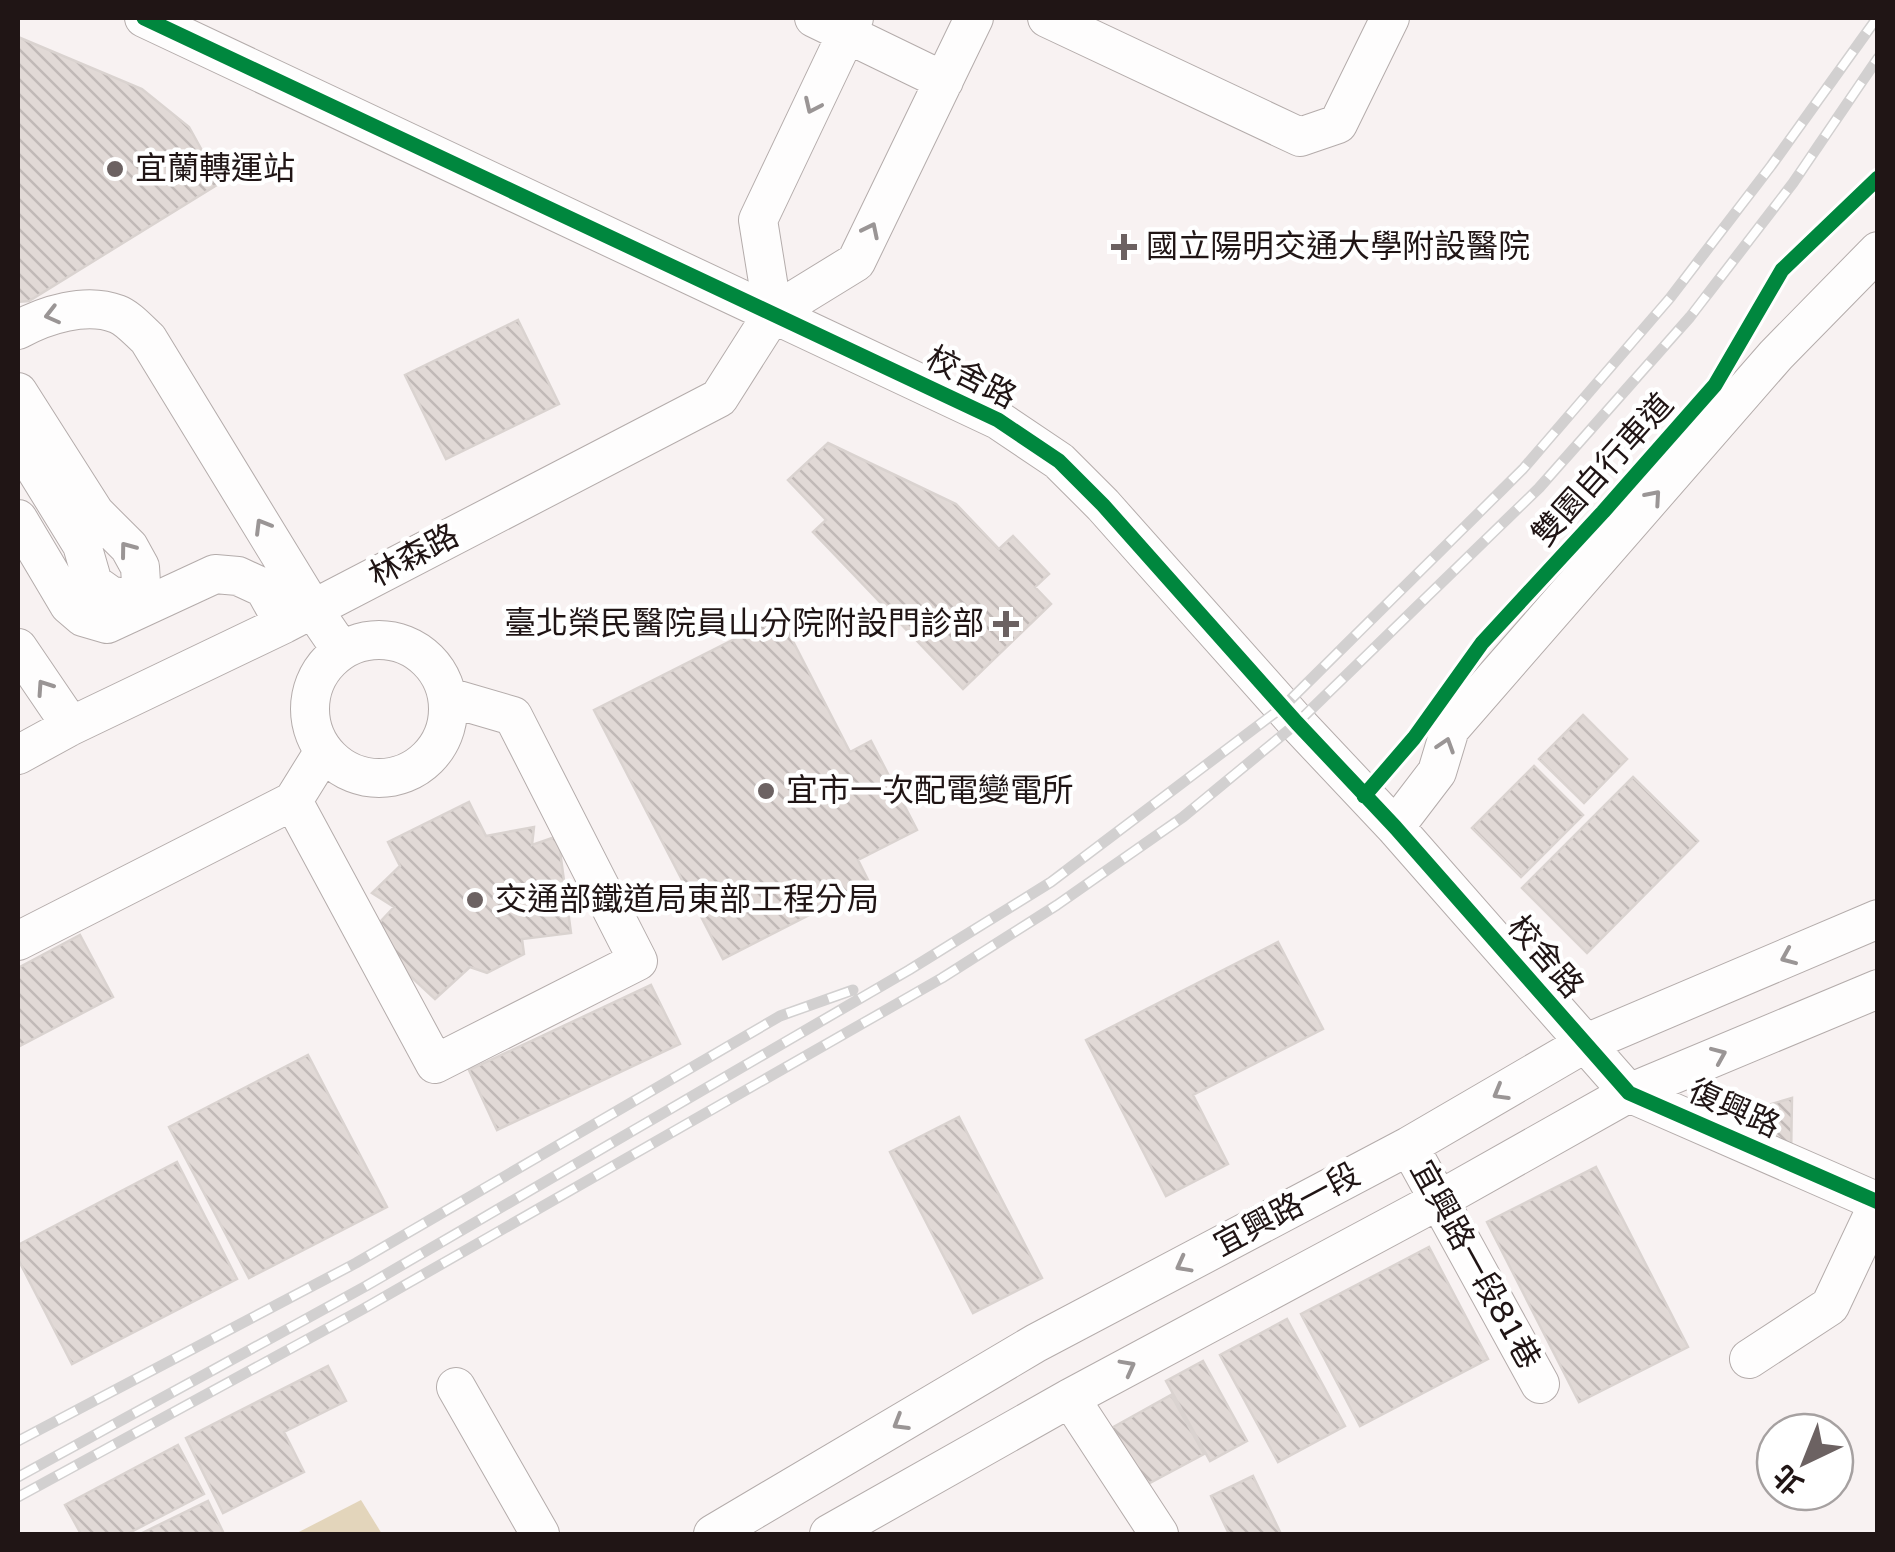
<svg xmlns="http://www.w3.org/2000/svg" width="1895" height="1552" font-family="'Varela Round','Noto Sans TC',sans-serif">
<style>
.green{fill:#e3d5bb}
.building{fill:url(#building-back-hatch);stroke:#dad3d0;stroke-width:2.5}
.lines{fill:none;stroke-linecap:round;stroke-linejoin:round}
.minor-casing{stroke:#b4acab;stroke-width:40}
.minor{stroke:#fefdfd;stroke-width:38}
.rail-casing{stroke:#d2d0d0;stroke-width:11}
.rail{stroke:#fff;stroke-width:8;stroke-dasharray:22;stroke-linecap:butt}
.cycleway-casing{stroke:#fff;stroke-width:21}
.cycleway{stroke:#00873e;stroke-width:15}
.oneway{stroke:#9a9595}
.poi-dot{fill:#6c6262;stroke:#fff;stroke-width:4}
.labels{text-anchor:middle;dominant-baseline:central;stroke-width:9;stroke-linejoin:round;paint-order:stroke}
.poi-label{font-size:32px;fill:#201515;stroke:#fff;text-anchor:start}
.street-label{font-size:32px;fill:#201515;stroke:#fff}
</style>
<defs>
<pattern id="building-back-hatch" width="6" height="6" patternUnits="userSpaceOnUse" patternTransform="scale(2.5)"><rect width="6" height="6" fill="#e1d9d6"/><path d="M-1 5l2 2M0 0l6 6M5-1l2 2" fill="none" stroke="#c1b9b7"/></pattern>
</defs>
<rect width="100%" height="100%" fill="#f8f2f2"/>
<path class="green" d="M361,1500l21,34h-87z"/>
<path class="building" d="M18,37l124,52 47,38 31,56 -191,118 -11,1z
M518,320l41,84 -113,55 -41,-84z
M828,443l128,61 43,45 14,-13 36,38 -14,13 16,17 -88,85 -150,-157 13,-12 -38,-40z
M780,616l70,136 21,-11 46,89 -59,30 12,24 -147,75 -129,-249z
M1583,715l44,44 -43,44 -45,-44z
M1534,766l49,49 -62,62 -49,-49z
M1633,777l65,64 -111,112 -65,-65z
M469,802l17,34 48,-9 -2,18 26,-9 13,97 -49,6 2,15 -37,19 -17,-6 -35,32 -68,-63 27,-29 -22,-14 28,-27 -12,-24z
M80,935l33,62 -95,50v-79z
M1278,942l45,87 -130,66 35,69 -62,32 -80,-156z
M651,985l29,59 -183,86 -28,-60z
M308,1055l79,152 -138,71 -80,-151z
M1792,1098l-1,60 -28,-14 -5,-36z
M959,1117l83,161 -69,35 -83,-161z
M177,1162l60,117 -165,85 -54,-105v-14z
M1596,1167l92,180 -109,55 -92,-180z
M1429,1247l59,112 -128,67 -59,-112z
M1287,1319l58,107 -67,36 -58,-107z
M1203,1361l44,80 -37,20 -44,-80z
M328,1366l18,35 -62,31 20,40 -81,41 -37,-75z
M1171,1395l33,59 -60,32 -34,-57z
M178,1445l26,49 -77,40h-46l-16,-29z
M1253,1476l28,58h-52l-18,-38z
M208,1501l16,33h-84z"/>
<g class="lines">
<g class="minor-casing">
<path id="minor" d="M144,18l854,402 61,41 44,44 194,218 98,104 234,266 249,109
M814,18l130,63
M1047,18l253,119 38,-13 52,-106
M773,313l-15,-93 96,-202
M18,330c27,-15 68,-28 99,-16 11,4 22,17 31,25l165,270 28,41
M18,392l77,121 34,34 11,20 1,16 -6,10 -13,5 -12,-3 -17,-12 -11,-38 -64,-104
M18,519l51,86 14,12 24,7 108,-50 23,2 26,12 20,36
M310 709a69 69 0 1 1 138 0a69 69 0 1 1-138 0Z
M18,648l53,78
M324,751l-31,50 142,263 203,-103 -125,-245 -65,-19
M18,755l53,-29 213,-102 435,-226 54,-85 83,-51 118,-244
M1395,827l42,-55 13,-43 326,-374 102,-104
M18,941l275,-140
M1409,1146l131,238
M1749,1359l81,-53 48,-102
M456,1387l84,147
M1070,1398l89,136
M713,1534l323,-191 373,-197 175,-102 294,-125
M829,1534l241,-136 369,-198 190,-107 249,-104"/>
</g>
<use href="#minor" class="minor"/>
<g class="rail-casing">
<path id="rail" d="M18,1441l338,-178 424,-247 73,-26
M18,1477l348,-191 543,-316 142,-88 233,-176 239,-237 147,-171 101,-132 106,-148
M18,1497l345,-188 579,-331 115,-73 126,-88 114,-94 242,-235 151,-171 103,-134 85,-125"/>
</g>
<use href="#rail" class="rail"/>
<g class="cycleway-casing">
<path id="cycleway" d="M144,18l854,402 61,41 44,44 194,218 98,104 234,266 249,109
M1364,796l50,-58 68,-95 121,-131 112,-127 67,-115 96,-92"/>
</g>
<use href="#cycleway" class="cycleway"/>
</g>
<defs><path id="oneway-chevron" d="M-2-3.5L2.5 0L-2 3.5" fill="none" stroke-width="1.6" stroke-linecap="round" stroke-linejoin="round" transform="scale(2.5)"/></defs>
<g class="oneway">
<use href="#oneway-chevron" transform="translate(812 106) rotate(115)"/>
<use href="#oneway-chevron" transform="translate(871 230) rotate(-64)"/>
<use href="#oneway-chevron" transform="translate(52 315) rotate(166)"/>
<use href="#oneway-chevron" transform="translate(1654 497) rotate(-49)"/>
<use href="#oneway-chevron" transform="translate(262 526) rotate(-121)"/>
<use href="#oneway-chevron" transform="translate(127 549) rotate(-127)"/>
<use href="#oneway-chevron" transform="translate(44 687) rotate(-124)"/>
<use href="#oneway-chevron" transform="translate(1446 745) rotate(-72)"/>
<use href="#oneway-chevron" transform="translate(1788 957) rotate(157)"/>
<use href="#oneway-chevron" transform="translate(1719 1055) rotate(-23)"/>
<use href="#oneway-chevron" transform="translate(1500 1093) rotate(150)"/>
<use href="#oneway-chevron" transform="translate(1183 1265) rotate(152)"/>
<use href="#oneway-chevron" transform="translate(1128 1367) rotate(-28)"/>
<use href="#oneway-chevron" transform="translate(900 1423) rotate(149)"/>
</g>
<g class="poi-dot">
<circle cx="115" cy="169" r="10"/>
<path d="M1119 232h10v10h10v10h-10v10h-10v-10h-10v-10h10z"/>
<path d="M1001 609h10v10h10v10h-10v10h-10v-10h-10v-10h10z"/>
<circle cx="766" cy="791" r="10"/>
<circle cx="475" cy="900" r="10"/>
</g>
<g class="labels">
<g class="poi-label">
<text x="135" y="169">宜蘭轉運站</text>
<text x="1146" y="247">國立陽明交通大學附設醫院</text>
<text x="984" y="624" text-anchor="end">臺北榮民醫院員山分院附設門診部</text>
<text x="786" y="791">宜市一次配電變電所</text>
<text x="495" y="900">交通部鐵道局東部工程分局</text>
</g>
<g class="street-label">
<text transform="translate(971 378) rotate(27)">校舍路</text>
<text transform="translate(1603 470) rotate(-48)">雙園自行車道</text>
<text transform="translate(414 556) rotate(-28)">林森路</text>
<text transform="translate(1545 957) rotate(49)">校舍路</text>
<text transform="translate(1734 1109) rotate(24)">復興路</text>
<text transform="translate(1287 1210) rotate(-28)">宜興路一段</text>
<text transform="translate(1475 1265) rotate(61)">宜興路一段81巷</text>
</g>
</g>
<rect width="1895" height="1552" fill="none" stroke="#201515" stroke-width="40"/>
<g transform="translate(1805 1462) rotate(223)"><circle r="48" fill="#ffffff" stroke="#a6a1a1" stroke-width="2.5"/>
<path d="M0-8L18 38L0 25L-18 38Z" fill="#6c6262"/>
<text y="-15" font-size="28" font-weight="bold" text-anchor="middle" fill="#201515">北</text>
</g>
</svg>
